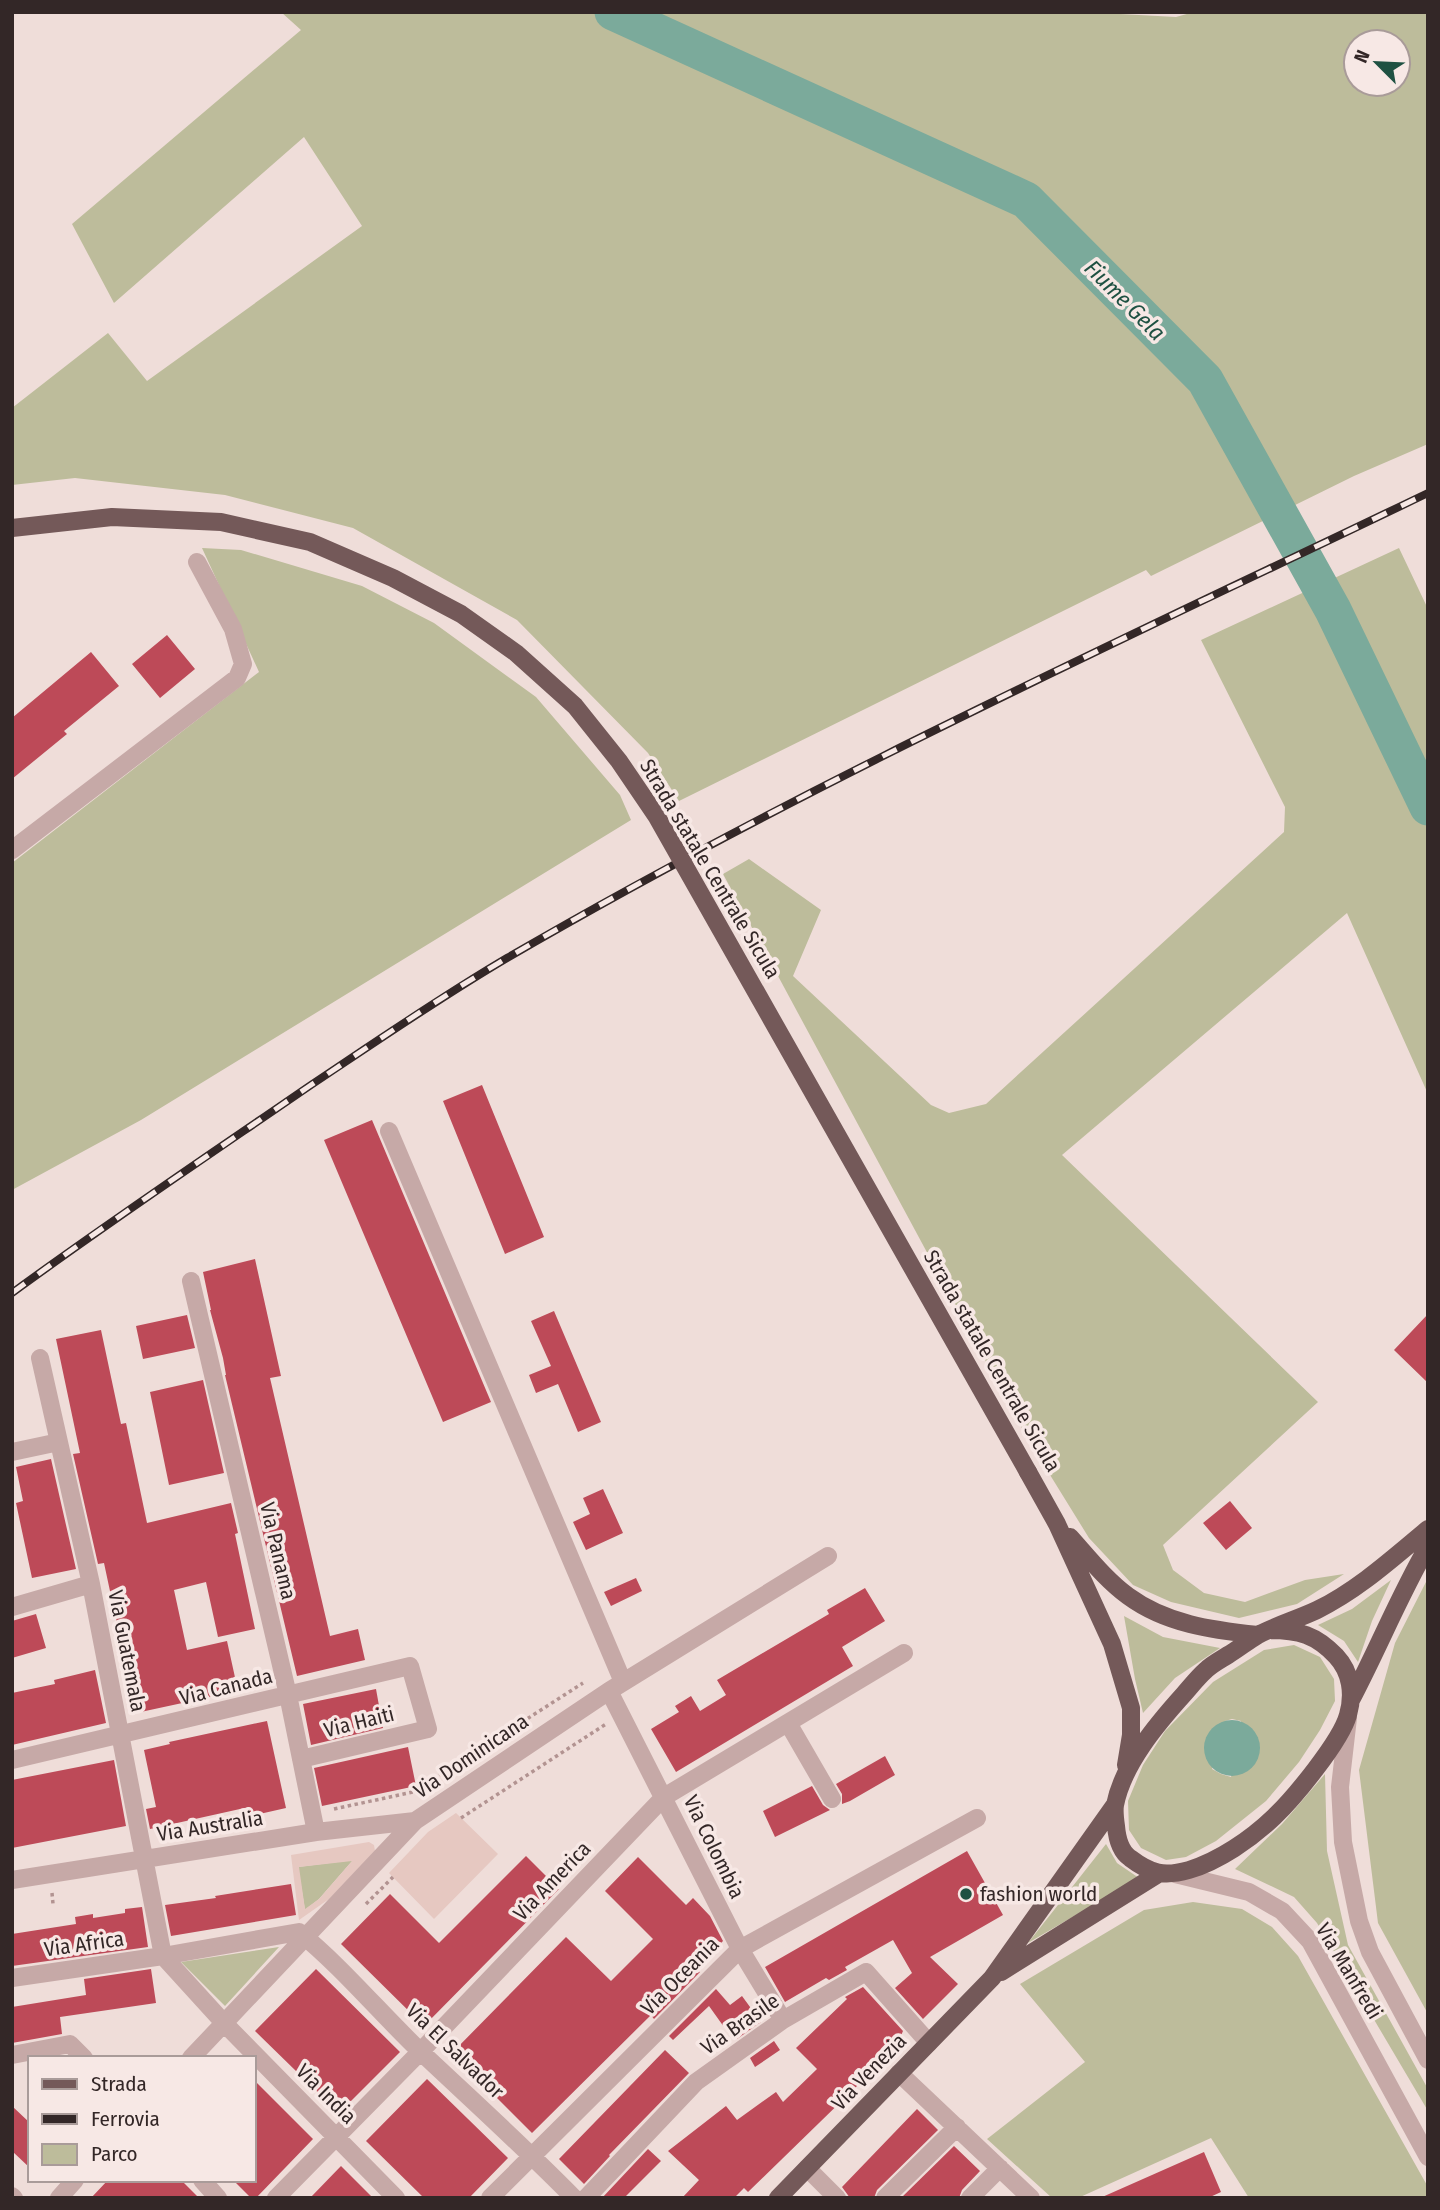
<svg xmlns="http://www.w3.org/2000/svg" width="1440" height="2210" font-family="'Fira Sans Condensed',sans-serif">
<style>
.green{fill:#bdbc9b;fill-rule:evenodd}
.plaza{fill:#e6c8c1;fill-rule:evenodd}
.water{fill:#7baa9b}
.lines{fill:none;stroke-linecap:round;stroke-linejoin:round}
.river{stroke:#7baa9b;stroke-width:37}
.building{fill:#bd4a58}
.path{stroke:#b29391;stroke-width:3.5;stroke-dasharray:3.5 3.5;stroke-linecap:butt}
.minor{stroke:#c6a9a7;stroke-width:18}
.major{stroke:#745959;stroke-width:18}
.rail-casing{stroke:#332727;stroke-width:8}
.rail{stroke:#f7e8e5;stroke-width:5;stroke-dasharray:16;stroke-linecap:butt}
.major-bridge{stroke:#745959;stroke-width:18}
.poi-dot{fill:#1f5142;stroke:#f7e8e5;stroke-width:2.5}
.labels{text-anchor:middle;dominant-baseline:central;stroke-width:7;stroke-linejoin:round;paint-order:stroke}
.street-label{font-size:21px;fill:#332727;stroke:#f7e8e5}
.poi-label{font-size:21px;fill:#332727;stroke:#f7e8e5;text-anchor:start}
.water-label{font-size:23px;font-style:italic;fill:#1f5142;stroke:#f7e8e5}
</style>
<rect width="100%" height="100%" fill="#efddd9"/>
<path class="green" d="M281,12h802l93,5 18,-5h234v432l-74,32 -203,100 -5,-6 -467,231 -31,-48 -131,-133 -164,-92 -128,-33 -150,-17 -63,7v-77l96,-75 39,48 215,-155 -58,-89 -190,166 -42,-79 229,-194zM1356,42h42v42h-42z
M202,548l39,2 121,36 72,37 102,74 84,98 11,25 -490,300 -129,70v-327l247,-191z
M1399,548l29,61v485l-81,-181 -285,242 256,247 -155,143 10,25 31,23 41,9 60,-22 39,-6 -47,30 -58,14 -68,-16 -38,-17 -44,-47 -63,-102 -303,-562 26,-15 72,51 -28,66 138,129 18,8 37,-9 298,-272 1,-25 -84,-167z
M1428,1578v436l-50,-91 -19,-153 36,-127z
M1391,1580l-19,41 -14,41 -14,-21 -26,-16 34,-16z
M1124,1616l39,21 57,11 -45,30 -32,35 -8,-34z
M1294,1645l26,12 14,22 1,22 -15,29 -21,32 -33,39 -50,40 -30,16 -20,3 -25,-12 -12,-18 -1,-29 15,-36 22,-34 48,-49 51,-32zM1232,1719l9,2 -10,56 -10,-3 -9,-5 13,-48z
M1325,1774l2,77 21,94 80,144v22l-111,-188 -23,-26 -59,-28 47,-45z
M1106,1844l11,19 22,15 -111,65z
M353,1860l-34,39 -14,11 -7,-43z
M1193,1902l49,7 30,18 26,29 130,231v11h-179l-38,-60 -133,60h-26l-65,-59 98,-77 -65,-78 124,-74z
M279,1947l-54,59 -44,-44z"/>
<path class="plaza" d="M456,1813l42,41 -64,65 -45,-46 39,-41z
M369,1842l5,3 1,6 -46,48 -30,21 -8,-65zM352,1861l-33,38 -14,10 -6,-42z"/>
<path class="water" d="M1204 1748a28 28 0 1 1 56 0a28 28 0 1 1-56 0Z"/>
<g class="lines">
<path class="river" d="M613,12l413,188 179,180 128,230 95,197"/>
</g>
<path class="building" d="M167,635l28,34 -35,29 -28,-34z
M91,652l28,34 -55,45 3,3 -55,45v-61z
M482,1085l62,152 -39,17 -62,-153z
M372,1120l119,282 -48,20 -119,-282z
M255,1259l26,117 -11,2 60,258 28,-7 7,31 -68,16 -72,-301h1l-3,-17 -13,-48h1l-8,-38z
M554,1311l47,111 -23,10 -20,-48 -22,9 -7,-18 22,-9 -20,-45z
M1428,1314v69l-34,-33z
M187,1315l8,33 -52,11 -7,-33z
M101,1330l20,94 5,-1 21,100 84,-20 7,30 -3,1 20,95 -37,8 -12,-55 -32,8 13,60 40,-9 11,50 -102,22 -32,-150 -6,1 -25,-110 7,-1 -24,-114z
M203,1380l21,93 -55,12 -19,-93z
M51,1459l25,110 -44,9 -16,-75 7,-2 -7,-34z
M603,1489l20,44 -37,17 -13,-28 17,-8 -7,-16z
M1230,1501l22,27 -26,22 -23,-27z
M636,1578l6,13 -31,15 -7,-14z
M865,1588l20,33 -43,26 11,19 -177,106 -25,-43 28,-17 -4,-6 16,-10 9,15 26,-16 -9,-15 112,-66 -2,-4z
M36,1614l10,34 -34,10v-37z
M95,1670l11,53 -94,22v-52l43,-9 -1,-4z
M376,1689l7,39 -72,17 -8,-41z
M267,1721l19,87 -35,8 -2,-9 -99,22 -4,-20 10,-2 -12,-57 26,-6 -1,-2z
M408,1747l8,39 -94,20 -8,-38z
M885,1756l10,19 -45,26 -8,3v-10l-6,-10z
M114,1760l12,66 -114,22v-68z
M812,1786l11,19 7,5 -55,27 -12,-26z
M967,1851l36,64 -73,42 28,27 -35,35 -28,-31 17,-15 -19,-33 -48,27 2,3 -18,10 -3,-2 -41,24 -20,-35z
M526,1856l33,33 -135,137 -83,-82 49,-50 49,49z
M638,1857l48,48 7,-7 17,18 13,25 -27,27 4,4 -46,47 -3,-4 -119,118 -80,-80 114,-116 45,44 42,-42 -48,-48z
M291,1884l5,31 -125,21 -6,-31 51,-7 -1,-2z
M142,1907l6,40 -136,19v-32l64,-10 -1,-7 18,-3v4l32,-5v-4z
M151,1969l5,34 -96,14 2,17 -50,9v-36l74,-12 -2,-16z
M316,1969l84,83 -61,61 -84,-82z
M863,1987l40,44 -8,18 -147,143 -4,-4 -10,10h-52l17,-18 -31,-29 58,-45 11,14 39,-28 7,10 34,-33 -21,-21 51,-49 -2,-2z
M716,1989l14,16 12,-9 19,26 -24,17 -5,-8 -3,3 -20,-28 -36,34 -4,-4z
M774,2041l6,9 -25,17 -5,-9z
M665,2050l24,23 -80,82 1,1 -26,28 -25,-25z
M427,2079l81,79 -39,40h-45l-58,-57z
M254,2080l59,59 -57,59h-5l-18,-18h21z
M12,2106l18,17v45l-18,-17z
M917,2109l21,21 -61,60 -3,8h-24l-8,-11z
M954,2146l26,25 -18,19 -3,8h-58z
M648,2149l13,12 -37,37h-22z
M1204,2152l17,40 -13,6h-108z
M341,2166l32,32h-63z
M108,2180h73l18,18h-108z"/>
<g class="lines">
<path class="path" d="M334,1809l79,-17 170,-109
M461,1818l145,-94
M52,1893l1,11
M366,1904l27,-27"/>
<path class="minor" d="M12,850l225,-172 6,-14 -10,-35 -36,-67
M389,1131l234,551
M191,1281l97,414 28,137
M12,1452l47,-10
M12,1607l79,-23
M609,1691l131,258 43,71
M1348,1718l-8,69 3,55 16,79 11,31 58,108
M788,1723l44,76
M12,1760l398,-94 18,63 -127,30
M1175,1874l74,18 33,19 28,30 118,216
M12,1880l304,-48 99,-11
M12,1978l151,-22 -72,-372 -51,-226
M12,2055l58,-11 14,14
M191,2058l224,-237 194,-130 219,-135
M899,2073l132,125
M807,2168l30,30
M202,2180l16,18
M12,2196l2,2
M59,2198l16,-18
M276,2198l145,-147 243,-254 240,-144
M396,2198l-172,-175 -61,-67 136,-24c44,36 81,81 123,121 51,48 103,95 152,145
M490,2198l250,-249 237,-131
M586,2198l110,-116 87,-62 83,-48 63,71
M885,2198l72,-71
M970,2198l30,-30"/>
<path class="major" d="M1028,1472l29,52 55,120 19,64v27l-5,30
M1070,1537c18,20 36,43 58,59 38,28 84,34 130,39
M1270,1630c29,0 46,5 66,26 15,16 18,38 12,59 -7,26 -54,83 -74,102 -23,22 -55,44 -85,53 -25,7 -38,4 -59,-12 -10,-7 -13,-20 -14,-32 -1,-7 -2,-15 -1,-21 8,-41 42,-81 69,-111 7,-8 14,-17 22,-24 6,-6 14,-10 22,-15 10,-6 20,-14 30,-20 19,-10 40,-16 59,-25 41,-20 76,-52 111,-81
M1351,1700c27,-51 48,-104 77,-154
M1001,1972l157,-98
M778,2198l214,-220 122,-172"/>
<g class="rail-casing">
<path id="rail" d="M12,1293c97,-71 197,-138 296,-206 66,-44 131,-89 199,-129 297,-173 611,-316 921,-465"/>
</g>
<use href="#rail" class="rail"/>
<path class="major-bridge" d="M12,528l100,-11 109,5 89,20 83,36 68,36 55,39 59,53 44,55 38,56 371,655"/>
</g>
<circle class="poi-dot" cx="966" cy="1894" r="7"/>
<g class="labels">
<g class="street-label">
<text transform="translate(710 869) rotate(59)">Strada statale Centrale Sicula</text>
<text transform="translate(992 1361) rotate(60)">Strada statale Centrale Sicula</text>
<text transform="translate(278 1551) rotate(77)">Via Panama</text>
<text transform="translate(127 1651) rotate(79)">Via Guatemala</text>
<text transform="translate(226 1687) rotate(-14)">Via Canada</text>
<text transform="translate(359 1722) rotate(-14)">Via Haiti</text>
<text transform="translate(471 1756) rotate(-34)">Via Dominicana</text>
<text transform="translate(210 1826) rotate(-9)">Via Australia</text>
<text transform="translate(714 1847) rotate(64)">Via Colombia</text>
<text transform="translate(552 1881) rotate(-46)">Via America</text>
<text transform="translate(84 1944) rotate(-8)">Via Africa</text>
<text transform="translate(1349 1971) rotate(59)">Via Manfredi</text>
<text transform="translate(680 1976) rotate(-45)">Via Oceania</text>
<text transform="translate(740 2024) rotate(-35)">Via Brasile</text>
<text transform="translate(455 2051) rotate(44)">Via El Salvador</text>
<text transform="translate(869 2072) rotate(-46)">Via Venezia</text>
<text transform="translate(326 2094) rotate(45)">Via India</text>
</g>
<g class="poi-label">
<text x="980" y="1894">fashion world</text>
</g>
<g class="water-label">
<text transform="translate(1125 300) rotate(45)">Fiume Gela</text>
</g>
</g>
<rect width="1440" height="2210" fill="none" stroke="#332727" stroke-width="28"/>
<rect x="28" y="2056" width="228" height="126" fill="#f7e8e5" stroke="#a99b99" stroke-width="2"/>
<rect x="42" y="2079" width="35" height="10" fill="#745959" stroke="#a99b99" stroke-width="2"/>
<text x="91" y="2091" font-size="21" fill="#332727">Strada</text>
<rect x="42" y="2114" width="35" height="10" fill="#332727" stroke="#a99b99" stroke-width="2"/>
<text x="91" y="2126" font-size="21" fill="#332727">Ferrovia</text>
<rect x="42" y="2144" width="35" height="21" fill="#bdbc9b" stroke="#a99b99" stroke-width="2"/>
<text x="91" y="2161" font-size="21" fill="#332727">Parco</text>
<g transform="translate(1377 63) rotate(294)"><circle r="33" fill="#f7e8e5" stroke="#a99b99" stroke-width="2"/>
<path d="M0-5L12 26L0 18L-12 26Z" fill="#1f5142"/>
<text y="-10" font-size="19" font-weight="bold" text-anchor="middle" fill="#332727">N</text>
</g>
</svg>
